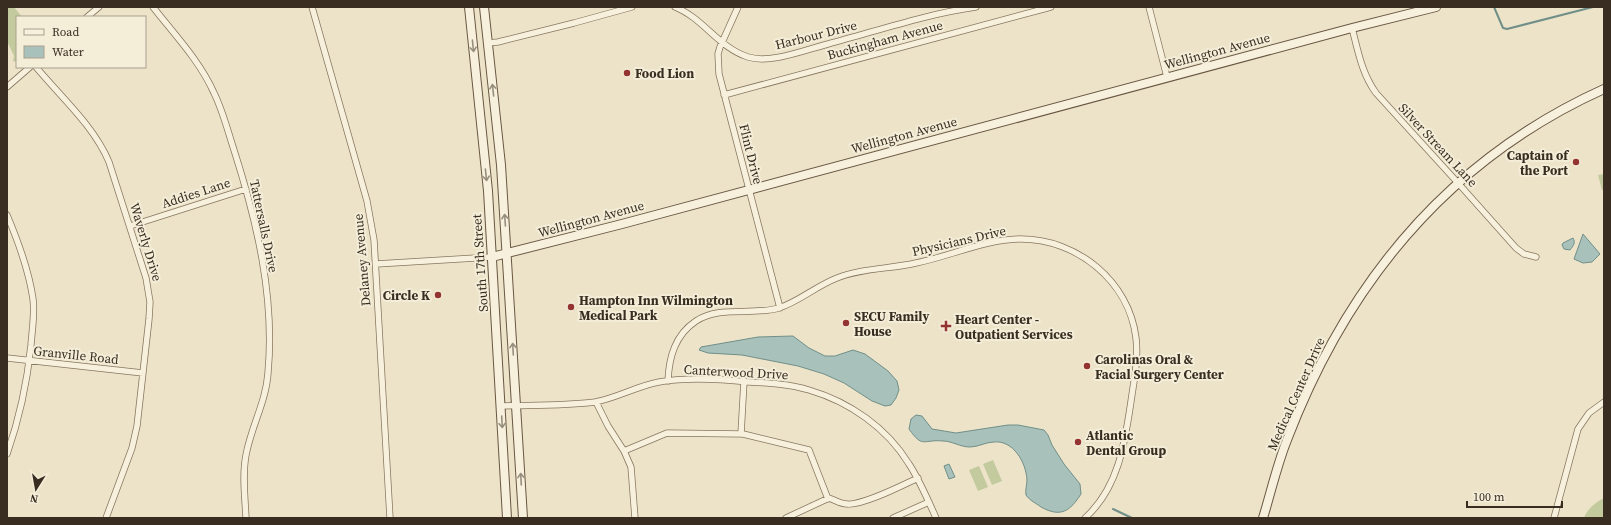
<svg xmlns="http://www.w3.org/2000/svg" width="1611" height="525" font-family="'Source Serif 4',serif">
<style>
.green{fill:#c3ca9d}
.water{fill:#a9c1bb;stroke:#708f88}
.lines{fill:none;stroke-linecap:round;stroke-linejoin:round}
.stream{stroke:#708f88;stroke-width:2}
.street-casing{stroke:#87765f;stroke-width:7}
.secondary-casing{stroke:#695742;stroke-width:10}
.street{stroke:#f7f0dc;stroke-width:5.5}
.secondary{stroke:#f7f0dc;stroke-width:8}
.oneway{stroke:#988e7e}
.poi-dot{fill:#933432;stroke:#f4edd8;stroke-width:1.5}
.labels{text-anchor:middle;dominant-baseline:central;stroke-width:4;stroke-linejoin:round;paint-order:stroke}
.street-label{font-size:13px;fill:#392d21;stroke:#f4edd8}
.poi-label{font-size:13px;font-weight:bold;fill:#392d21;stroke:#f4edd8;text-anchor:start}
</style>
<rect width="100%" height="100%" fill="#ece3c9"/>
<path class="green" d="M7,7h7l8,10h-5v45l-4,-1 1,-5 -7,-15z
M1604,174v15l-2,1 -4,-15z
M993,460l9,21 -10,4 -9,-21z
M979,466l9,21 -10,4 -9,-21z
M1604,498v20h-20c3,-9 12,-16 20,-20z"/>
<path class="water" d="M1583,234l17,20 -8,8 -9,1 -9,-4z
M1573,238c3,5 0,8 -3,12l-6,-1 -2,-4 1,-2z
M793,336l16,12 16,8h10l18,-6 12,4 23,17 9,10 2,9 -3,8 -5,7 -6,1 -13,-5 -28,-18 -20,-9 -26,-8 -56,-11 -34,-2 -9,-3 2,-3 57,-10z
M916,415l6,1 10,13 24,4 52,-8h10l26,5 4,5 4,10 12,19 16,20 1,10c-11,17 -20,24 -40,13 -5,-4 -11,-6 -15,-12 -1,-5 1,-10 1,-15 -1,-18 -14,-40 -33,-38 -8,0 -16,5 -24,5 -10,0 -18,-6 -27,-6 -20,-2 -20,8 -34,-12l2,-10z
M949,464l6,13 -6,2 -5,-13z"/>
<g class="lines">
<path class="stream" d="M1494,7l9,21 4,1 86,-22
M1113,509l19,9"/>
<g class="street-casing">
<path id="street" d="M153,7c21,27 47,54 61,86 9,18 14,39 20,57 23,72 41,147 34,223 -2,29 -17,54 -22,82 -4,20 -1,42 0,63
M312,7l55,194 7,39 16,278
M675,7c28,11 44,41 73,50 22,7 57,-7 80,-13 49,-13 98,-30 148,-37
M738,7l-18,40 -2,7 1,20 61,234
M1149,7l18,70
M87,17l12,-10
M1352,28c6,23 10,46 24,65l82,90 58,65 8,6 12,3
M488,43l10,-1 76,-19 58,-16
M36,67c25,30 58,59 73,95l37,116 4,24 -1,17 -12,107 -5,22 -26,70
M7,87l23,-20
M724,95l327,-88
M7,215c11,26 22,56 26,84 2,15 -1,31 -2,46 -4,39 -11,72 -24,109
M130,226l116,-37
M376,264l116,-7
M7,358l136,15
M668,381c1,-24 7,-46 28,-60 24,-16 56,-5 83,-13 21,-7 37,-22 58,-30 25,-10 53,-9 79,-15 35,-7 69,-24 105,-24 56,0 108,42 115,99 2,17 0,33 -3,50 -7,45 -11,97 -48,130
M596,402l12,24 16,25 7,16 4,51
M501,406c31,-1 63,0 94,-4 22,-4 42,-16 64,-20 29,-5 61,-3 90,0 20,1 41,2 60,8 41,12 78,38 100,74 11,17 19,36 27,54
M741,434l3,-53
M624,451l43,-18 76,1 66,16 19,49
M786,518l43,-20c6,2 12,6 18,6 15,2 56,-19 71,-26
M893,518l36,-16
M1554,518l24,-89 11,-16 15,-11"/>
</g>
<g class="secondary-casing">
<path id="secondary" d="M469,7l19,184 19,327
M484,7l17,158 22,353
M492,257l130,-33 730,-196 84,-21
M1263,518c8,-26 14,-53 24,-78 60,-157 162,-281 317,-351"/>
</g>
<use href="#street" class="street"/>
<use href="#secondary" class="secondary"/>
</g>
<defs><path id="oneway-shaft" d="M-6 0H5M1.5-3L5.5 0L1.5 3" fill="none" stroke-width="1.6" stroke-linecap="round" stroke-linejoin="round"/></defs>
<g class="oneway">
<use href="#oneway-shaft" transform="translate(473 46) rotate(84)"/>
<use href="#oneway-shaft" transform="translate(493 90) rotate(-96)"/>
<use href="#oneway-shaft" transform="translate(486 175) rotate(84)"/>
<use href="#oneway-shaft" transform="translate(505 220) rotate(-94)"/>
<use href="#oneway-shaft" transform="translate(513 349) rotate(-93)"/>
<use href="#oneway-shaft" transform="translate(502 422) rotate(87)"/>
<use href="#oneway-shaft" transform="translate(521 479) rotate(-93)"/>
</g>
<g class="poi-dot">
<circle cx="627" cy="73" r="4"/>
<circle cx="1576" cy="162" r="4"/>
<circle cx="438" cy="295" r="4"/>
<circle cx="571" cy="307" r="4"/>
<circle cx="846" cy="323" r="4"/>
<path d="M944 320h4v4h4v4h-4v4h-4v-4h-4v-4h4z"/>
<circle cx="1087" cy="366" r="4"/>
<circle cx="1078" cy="442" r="4"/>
</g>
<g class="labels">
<g class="street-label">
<text transform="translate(816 35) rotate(-14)">Harbour Drive</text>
<text transform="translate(885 40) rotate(-15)">Buckingham Avenue</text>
<text transform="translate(1217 51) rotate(-15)">Wellington Avenue</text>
<text transform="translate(904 135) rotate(-15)">Wellington Avenue</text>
<text transform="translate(1438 145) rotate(47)">Silver Stream Lane</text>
<text transform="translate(751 154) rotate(76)">Flint Drive</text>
<text transform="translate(196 193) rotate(-18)">Addies Lane</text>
<text transform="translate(591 219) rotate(-15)">Wellington Avenue</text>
<text transform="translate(264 226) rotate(78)">Tattersalls Drive</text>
<text transform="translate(959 241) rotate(-13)">Physicians Drive</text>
<text transform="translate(146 242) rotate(73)">Waverly Drive</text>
<text transform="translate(362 260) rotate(-95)">Delaney Avenue</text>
<text transform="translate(480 263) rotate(-94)">South 17th Street</text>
<text transform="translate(76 355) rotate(6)">Granville Road</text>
<text transform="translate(736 372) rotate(3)">Canterwood Drive</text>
<text transform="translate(1296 394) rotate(-66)">Medical Center Drive</text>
</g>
<g class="poi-label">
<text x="635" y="73">Food Lion</text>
<text x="1568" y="155" text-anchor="end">Captain of<tspan x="1568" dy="15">the Port</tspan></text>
<text x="430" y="295" text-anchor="end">Circle K</text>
<text x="579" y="300">Hampton Inn Wilmington<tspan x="579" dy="15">Medical Park</tspan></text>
<text x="854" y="316">SECU Family<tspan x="854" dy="15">House</tspan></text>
<text x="955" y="319">Heart Center -<tspan x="955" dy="15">Outpatient Services</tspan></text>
<text x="1095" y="359">Carolinas Oral &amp;<tspan x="1095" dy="15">Facial Surgery Center</tspan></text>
<text x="1086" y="435">Atlantic<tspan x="1086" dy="15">Dental Group</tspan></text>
</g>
</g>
<rect width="1611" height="525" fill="none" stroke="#392d21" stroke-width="16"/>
<rect x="16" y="16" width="130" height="52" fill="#f4edd8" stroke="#a9a08f"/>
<rect x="24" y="29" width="20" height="6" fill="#f7f0dc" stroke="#a9a08f"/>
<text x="52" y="36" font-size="12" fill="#392d21">Road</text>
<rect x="24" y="46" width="20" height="12" fill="#a9c1bb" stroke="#a9a08f"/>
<text x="52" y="56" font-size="12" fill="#392d21">Water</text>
<g transform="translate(36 489) rotate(191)" stroke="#f4edd8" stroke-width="3" paint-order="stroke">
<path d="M0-3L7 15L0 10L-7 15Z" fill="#392d21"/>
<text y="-6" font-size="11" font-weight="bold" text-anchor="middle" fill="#392d21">N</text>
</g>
<path d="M1467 501v6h95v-6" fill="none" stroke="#392d21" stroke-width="2"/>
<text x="1473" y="501" font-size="12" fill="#392d21" stroke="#f4edd8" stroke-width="3" paint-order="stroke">100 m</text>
</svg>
